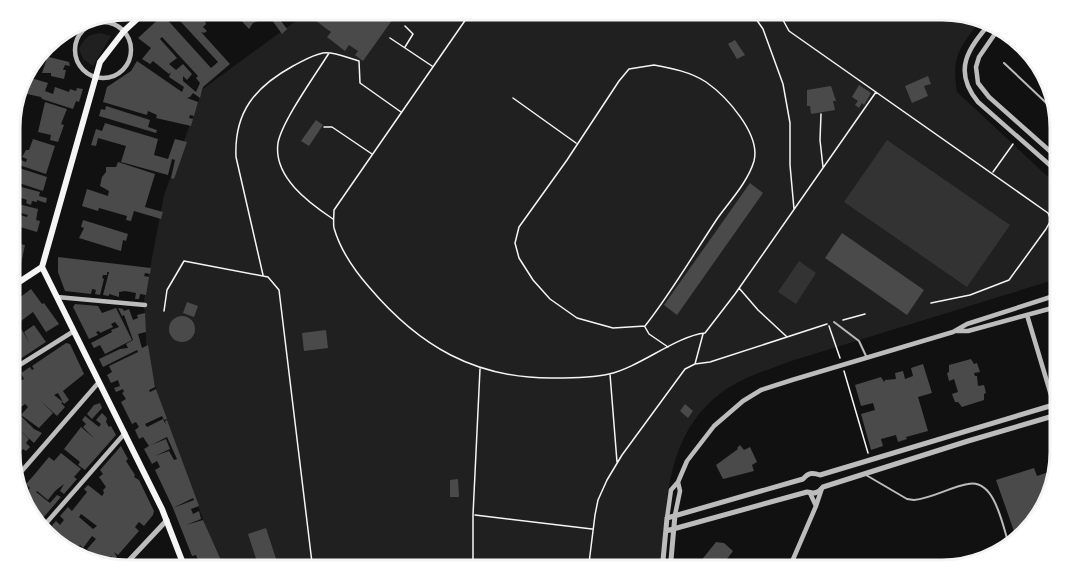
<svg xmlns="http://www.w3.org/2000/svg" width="1069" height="580" font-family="Roboto,sans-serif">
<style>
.green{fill:#202020}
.water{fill:#333}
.building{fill:#4a4a4a;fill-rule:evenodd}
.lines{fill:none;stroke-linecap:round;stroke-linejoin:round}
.path{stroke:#f5f5f5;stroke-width:1.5}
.service{stroke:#bcbcbc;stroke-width:2}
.minor{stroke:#bcbcbc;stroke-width:4.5}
.tertiary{stroke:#bcbcbc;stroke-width:5}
.secondary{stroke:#f5f5f5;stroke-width:6}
.rim{fill:none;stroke:#f5f5f5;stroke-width:3}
</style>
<rect width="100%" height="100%" fill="#111"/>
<path class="green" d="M312,9h630l39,11c-21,27 -30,36 -24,72l103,96v90l-272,84c-20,8 -42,14 -60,26 -64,42 -61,115 -68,183h-433l-20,-41 -43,-115 -17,-57 -3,-58 20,-105 39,-106z
M101,33l10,3 -18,30 -10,-7 -4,-10c5,-11 10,-15 22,-16z"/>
<path class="water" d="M887,140l123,85 -43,62 -123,-85z
M799,261l17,12 -20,31 -18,-12z"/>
<path class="building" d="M169,9h13l1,2 2,-2h10l10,12 1,3 -3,3 4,4 -3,2 -3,-1 29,32 -27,23 -3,11 -7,-5 -3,4 -3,1 11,4 -4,14 -4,-1 -1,3 4,1 -2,7 -35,-8 1,-3 -9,-4 -1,4 -44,-13 4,-15 24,-16 6,-10 45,31 2,-5 -15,-10 2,-5 -2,2 -16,-13 -3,3 -8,-5 9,-11 -13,-10 25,-23 48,53 7,-6zM162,37l36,39 -2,2 4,5 -4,9 -13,-11v-5l4,4 5,-6 -9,-10 -7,6 -7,-6 8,-6 -17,-19z
M229,9h21l7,7 1,5 -5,2 -4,6 -11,-12h-4z
M264,9h16l3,5 -5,3 9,12 -5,5z
M325,9h75l-37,52 -8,-6 3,-4 -9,-6 -4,6 -18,-14 4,-5 -15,-11z
M735,40l10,15 -8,4 -9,-15z
M49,57l20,5 1,4 -5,-1 -2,5h3l-2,9 -13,-3v-3h-9l5,-15z
M21,75l27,8 -3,8 8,3 2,-7 14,5 1,-3 6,2 1,-3 6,1 -4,13 -3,-1 -3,8 -31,-10 -1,-2 -14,-3v-8l-8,-2z
M928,76l3,8 -7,2 4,10 -16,7 -7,-17z
M859,85l12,8 -7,12 -2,-2 -3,5 -4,-3 3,-4 -6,-4z
M831,86l5,15h-3l2,9 -24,4 -1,-8h-3v-16z
M45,102l22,7 -6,15 3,1 -6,17 -8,-2 1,-5 -13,-3z
M106,106l44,14 -2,7 9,3 -1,3 -57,-17 2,-7 4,1z
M316,120l7,5 -14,21 -8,-5z
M105,123l53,16 -4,16 14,4 7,-20 12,3 -13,37 -3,-1 4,-18 -3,-1 -4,16 -47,-13 5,-16 -28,-8 -2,8 -5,-1 5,-16 6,2z
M33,139l22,7 -9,28 -27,-9 2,-5 5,2 1,-3 -5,-2 4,-7h3z
M118,162l37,12 -10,33 18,5 -2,7 -27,-8 -3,10 -5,-1 1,-4 -28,-8 -1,3 -16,-5 5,-17 21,7 1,-5 -9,-5 2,-9 4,-5v-5h10z
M10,165l37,12 -4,14 -33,-11z
M750,183l13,10 -86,122 -13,-10z
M10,184l30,8 -1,4 8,2 -1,5 -9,-3v2l-5,-1 -1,4 -5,-2 1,-3 -6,-2 -1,3 -10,-3z
M10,202l28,7 -2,11 4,1 -3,11 -24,-7 4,-11 10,3 1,-2 -18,-5z
M83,220l45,14 -2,7 -3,-1 -2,11 -42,-13 5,-10 -3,-1z
M842,233l82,57 -17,25 -82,-57z
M10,242l15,3 -4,19 -11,-2z
M58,257l93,11 -1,6 -5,-1 -1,3 5,1 -3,18 -6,-1 -1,5h-4l1,-6 -11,-2 -6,1v5l-10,-3v2l-6,-1 6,-23h-2v3h-4l-1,3 2,1 -4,16 -5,-1 1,-4 -4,-1 -1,5 -26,-3 -7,-19z
M31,289l11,15 2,-1 15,21 -13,8 -13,-20 -12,9 -11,-16z
M187,302l11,4 -4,11 -11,-4z
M75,304l23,2 4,7 14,-5 16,32 -27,14 -5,-9 -6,3 -3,-5 21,-11 -1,-2 8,-3 -4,-5 -4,2 2,3 -13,6 -1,-2 -3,1 2,3 -9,4 -16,-32z
M118,308l5,1 1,2 5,-2 4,11 5,-2 -1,-3 8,-2 1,19 -8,2 4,14 6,-3 7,42 -6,3 1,2 6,-3 11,30 -3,1 -2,-4 -17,8 2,3 16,-8 3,6 -1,-4 2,-1 32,86 -8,3 2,5 6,-3 2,8 -15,6 17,-5 23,51h-30l5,-2 -5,-14 -4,1 -19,-48 21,-8 -1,-2 -20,10 -18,-38 5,-3 -3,-6 -5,3 -8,-15 5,-3 -6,-9 -4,2 -4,-9 4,-3 -3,-5 -4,2 -11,-22 5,-3 -4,-6 2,-1 -1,-3 -7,3 -2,-4 6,-2 -2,-6 -7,3 -4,-8 5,-3 -3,-6 29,-14 -1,-2 -34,17 -4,-8 21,-10 8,-1 -2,-4 7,-4 -9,-25 -2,1zM167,437l10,22 -3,1 -5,-9 -14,5 15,-7 -4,-10 -15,6z
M169 329a13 13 0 1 1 26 0a13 13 0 1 1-26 0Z
M10,325l2,3 3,-2 3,6 4,-2 8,14 -6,-12 10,-7 12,17 -29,19 -4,-6 -3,2v-20l2,-1 -2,-1z
M326,330l2,18 -24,3 -2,-18z
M66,343l4,1 14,30 -21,17 6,9 -5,4 -6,-11 -4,2 9,7 -2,1 4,4 -8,9 -17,-16 13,13 -14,15 -18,-13 7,-8 -3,-3 -9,7 18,18 8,4 -8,10 -21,-19 16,15 -3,4 4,4 -4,4 -3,-2 -13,13v-24l2,2 1,-2 -3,-3v-26l4,-3 -4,-5v-21l6,-4 4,5 4,-2 -3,-6 9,-6 2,3 2,-1 -2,-3z
M971,359l3,5 3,-1 3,9 -6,1 1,3h2l1,10 6,-1 2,8 -2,1v6l-22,7 -4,-5h-3l-3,-8 6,-2 -4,-13 -5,2 -2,-8 2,-1v-7z
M923,364l9,29 -14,4 10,34 -22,6 1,2 -9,3 -2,-7 -15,4 2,7 -12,4 -10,-36 14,-4 -2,-7 -12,3 -6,-21 26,-8 3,5 1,-2 11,-1 -1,-6 8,-2 2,8 8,-3 -2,-8z
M100,403l2,5 -10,11 -5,-5 7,-9z
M685,404l8,7 -5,7 -8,-7z
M102,413l5,5 -1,4 3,5 2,-1 5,9 -31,35 -7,-5 2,-3 -16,-13 17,-22 14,12 -12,-12 3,-3 -4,-4 3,-4 14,11 2,-3 -5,-4z
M740,445l4,5 6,-3 7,15 -5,3 2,6 -31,8 -7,-14 22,-16 -1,-1z
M121,446l7,13 -2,2 9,14 -1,2 5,3 15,31 -1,4 -9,11 -5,-4 -4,5 4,4 -21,24 -4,-3 3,5 -3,3 -3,-4 -8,9 -34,-10 -3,-2 2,-2 -23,-18 11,-12 4,4 4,-5 -4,-4 8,-9 4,4 15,-19 -3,-3 4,-4 14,11 2,-3 -1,-3 3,-3 -7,-10 4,-3 -3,-4zM81,514l16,12 -4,3 -14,-12zM92,536l4,3 -9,10 11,10 -1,1 -14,-12 -7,9 -4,-3 8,-9 3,3z
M61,453l20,16 -7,8 3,2 -13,15 -4,-3 4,-7 -9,7 -7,9 -11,-9 -1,1 14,11 7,-8 4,2 -24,28 -3,-2 4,-5 -13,-11 -6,-15 3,-4 5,4 3,-4 -4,-4 8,-9 15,-18 5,4z
M1034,468l3,8 20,-7 -13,42 -17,19 -12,4 -19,-54z
M458,479l1,18h-9v-17z
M266,528l14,43h-20l-12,-37z
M716,542l8,1 9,8 -9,12 9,8h-22l-11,-9z"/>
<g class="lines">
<path class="path" d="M458,9l6,12
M473,9l-139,201c0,6 -1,13 0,18 6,21 21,43 35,59 50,59 106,92 185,91 18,0 38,0 55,-4 31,-7 67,-38 96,-41l30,-39 141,-202
M749,9l14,20 20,55 7,39v42l4,44
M782,9l1,11 6,11 259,182 3,7 -5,9 -37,51 -39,15 -39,8
M390,38l42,28
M405,47l8,-13 -8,-8
M329,53c-13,21 -47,68 -51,90 -5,34 31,60 55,76
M654,65c17,3 37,7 52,17 20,14 55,52 48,79 -6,21 -25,41 -37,58 -24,36 -46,74 -72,107l-32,2 -36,-10 -27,-19 -17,-19 -14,-22 -4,-15 4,-16 48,-67 52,-79 10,-12z
M513,98l63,45
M821,114l-1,26 3,27
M324,127h8l40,27
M993,172l20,-28
M263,275l-27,-118c-2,-45 19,-70 57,-91 10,-5 19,-11 30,-13 10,-2 25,5 36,8l1,22 41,29
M739,288l19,22 28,26
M164,311l3,-21 17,-29 84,16 11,13 34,281
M843,320l22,-6
M829,326l11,32
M645,327l4,7 19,13
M703,334l-8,30 15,-2 117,-38
M844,371l24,82
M610,374l7,88
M475,515l117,14
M473,571v-56l7,-146
M588,571l7,-56 3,-15 9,-20 15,-25 63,-86 10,-5"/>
<path class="service" d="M1004,63l54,51
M834,322l25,19 7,15
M866,475l41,24 7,1c19,-2 36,-13 54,-16 28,-6 35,45 42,64"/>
<path class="minor" d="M75 50a28 28 0 1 1 56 0a28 28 0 1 1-56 0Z
M991,22c-23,27 -39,48 -13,80l82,72
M1001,25l-22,32 -3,10 2,16 11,14 71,63
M57,297l88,8
M1027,315l27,90
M955,331h13l92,-25
M10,371l64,-40
M14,480l85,-98
M810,493l6,13
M675,515l5,-24 -2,-9
M667,518l4,-28 7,-8 9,-21 27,-35 29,-25 18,-11 31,-10 161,-48 14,-8 93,-30
M41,529l84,-96
M788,571l28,-65 6,-18"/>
<path class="tertiary" d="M666,531l141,-39c8,2 11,1 16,-5l145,-46 92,-27
M121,569l46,-49
M662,571l5,-53 136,-39c5,-6 9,-7 17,-4l240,-72
M670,571l5,-56"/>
<path class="secondary" d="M42,267l120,242 24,62
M42,267l58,-205 24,-31 24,-22
M10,288l32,-21"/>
</g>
<path d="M0 0H1069V580H0ZM128 20H942A108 108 0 0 1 1050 128V452A108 108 0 0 1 942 560H128A108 108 0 0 1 20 452V128A108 108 0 0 1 128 20Z" fill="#fff" fill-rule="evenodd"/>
<path class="rim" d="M128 20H942A108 108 0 0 1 1050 128V452A108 108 0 0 1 942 560H128A108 108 0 0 1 20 452V128A108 108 0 0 1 128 20Z"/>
</svg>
